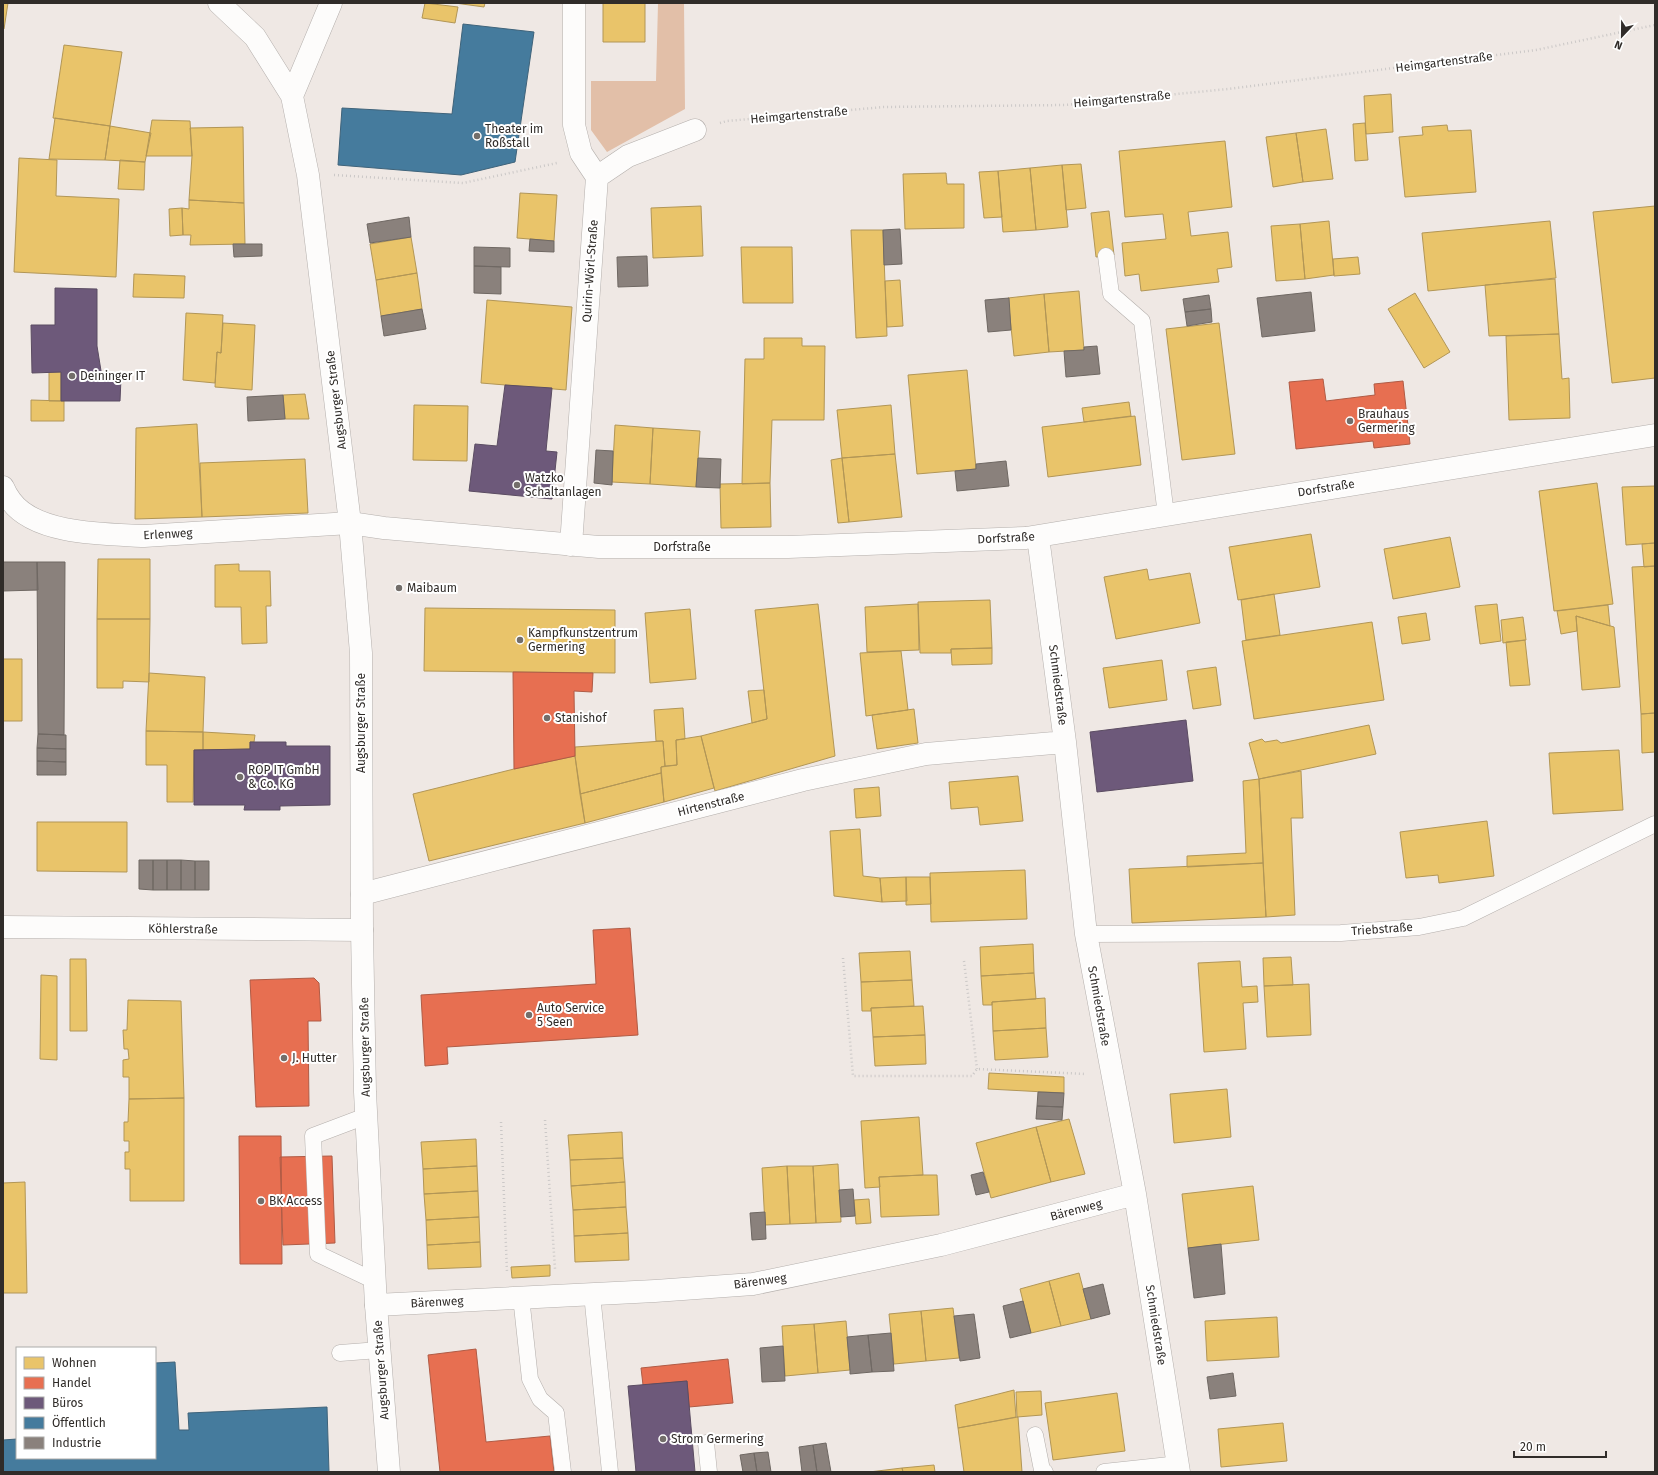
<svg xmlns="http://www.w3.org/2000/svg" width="1658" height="1475" font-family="'Fira Sans',sans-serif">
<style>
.forest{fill:#e2bfa8}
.homes{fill:#e9c46a;stroke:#b29656}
.shops{fill:#e76f51;stroke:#b05b45}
.offices{fill:#6d597a;stroke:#5b4c62}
.public{fill:#457b9d;stroke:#3f637a}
.industry{fill:#8a817c;stroke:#6f6863}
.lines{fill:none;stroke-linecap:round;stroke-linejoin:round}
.service-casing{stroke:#b4afac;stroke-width:17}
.minor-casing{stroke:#b4afac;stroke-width:23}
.tertiary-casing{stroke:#b4afac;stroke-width:23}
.path{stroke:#cbc8c7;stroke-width:2.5;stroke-dasharray:1 3;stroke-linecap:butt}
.service{stroke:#fdfcfb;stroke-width:16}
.minor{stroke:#fdfcfb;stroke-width:22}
.tertiary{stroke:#fdfcfb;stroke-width:22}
.poi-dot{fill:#736e6a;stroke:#fff;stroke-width:1.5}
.labels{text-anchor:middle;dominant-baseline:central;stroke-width:4;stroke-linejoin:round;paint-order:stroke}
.street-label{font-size:12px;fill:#302c29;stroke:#fff}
.poi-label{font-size:12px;fill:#302c29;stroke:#fff;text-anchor:start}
</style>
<rect width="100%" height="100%" fill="#efe8e4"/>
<path class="forest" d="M658,4h26l1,105 -78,43 -16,-22v-49h65z"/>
<path class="homes" d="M3,3h5l-4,26h-1z
M425,3l33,4 -3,16 -33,-5z
M455,3h30l-1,4z
M603,3h42v39h-42z
M64,45l58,7 -12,74 -57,-8z
M1391,94l2,38 -27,2 -2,-38z
M55,118l55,8 -5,34 -56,-1z
M152,120l38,1 2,35h-46z
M1365,123l3,37 -13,1 -2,-37z
M1447,125l1,6 23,-1 5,62 -71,5 -6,-60 24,-2 -1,-8z
M110,126l41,7 -6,29 -40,-2z
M243,127l1,76 -55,-3 3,-44 -2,-28z
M1326,129l7,50 -30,3 -7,-49z
M1296,133l7,49 -30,5 -7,-50z
M1225,141l7,66 -44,5 3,24 37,-4 4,35 -15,2 2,13 -78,9 -2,-17 -14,2 -3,-33 44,-4 -3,-25 -38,3 -6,-66z
M19,158l38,2 -1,36 63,3 -3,78 -102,-5z
M120,160l25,2 -1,28 -26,-1z
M1081,164l5,44 -20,2 -4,-45z
M1062,165l6,62 -32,3 -6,-62z
M1030,168l6,62 -33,2 -5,-61z
M998,171l4,46 -18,1 -5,-46z
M946,173l1,11h17v44l-59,1 -2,-55z
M520,193l37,2 -3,46 -37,-3z
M189,200l55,3 1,41 -55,1 1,-10h-8l-1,-27 7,1z
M701,206l2,50 -50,2 -2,-50z
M1655,206v172l-43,5 -19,-171z
M182,208l1,27 -13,1 -1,-27z
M1109,211l5,44 -18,2 -5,-44z
M1329,221l5,54 -29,4 -5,-55z
M1550,221l6,57 -128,13 -6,-58z
M1300,224l5,55 -29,2 -5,-55z
M851,230h32l4,106 -31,2z
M411,237l6,36 -41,7 -6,-36z
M741,247h51l1,56h-50z
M1358,257l2,17 -26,2 -1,-17z
M417,273l5,36 -41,7 -5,-36z
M134,274l51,2 -1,22 -51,-1z
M1555,279l4,55 -70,2 -4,-51z
M900,280l3,46 -16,1 -2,-46z
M1079,291l5,59 -35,2 -5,-58z
M1415,293l35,59 -26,16 -36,-59z
M1044,294l5,58 -35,4 -6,-58z
M487,300l85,7 -6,83 -85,-7z
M186,313l37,2 -2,38 -4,-1 -2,31 -32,-3z
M223,323l32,2 -3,65 -37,-3 2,-35 4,1z
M1219,323l16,131 -53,6 -16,-131z
M1559,334l3,45 7,-1 1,40 -61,2 -3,-84z
M764,338h38v8h23l-1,74h-52l-2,63 -28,1 3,-125h19z
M967,370l9,99 -59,5 -9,-99z
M49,372h12v29h-12z
M305,394l4,25h-24l-2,-24z
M31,400l33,1v20h-33z
M1129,402l2,14 -47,6 -2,-14z
M414,405l54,1 -1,55 -54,-1z
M891,405l4,49 -53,4 -5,-48z
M1135,416l6,49 -93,12 -6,-50z
M197,424l5,93 -67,2 1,-91z
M615,425l38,3 -3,56 -38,-2z
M653,428l47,3 -4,56 -46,-3z
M895,454l7,63 -53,5 -7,-64z
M842,458l7,64 -11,1 -7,-63z
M305,459l3,54 -106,4 -2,-54z
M770,483l1,44 -50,1 -1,-44z
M1597,483l16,121 -59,7 -15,-120z
M1655,486v57l-29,2 -4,-58z
M1311,534l9,53 -82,13 -9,-53z
M1450,537l10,50 -67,12 -9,-50z
M1655,543v23l-11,1 -2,-23z
M98,559h52v60h-53z
M239,564v7h31l1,35h-5l1,37 -25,1 -1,-37h-26v-42z
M1655,566v147l-14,1 -9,-147z
M1147,569l2,11 41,-7 10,50 -84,16 -12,-62z
M1274,594l6,41 -34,5 -5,-40z
M990,600l2,48 -41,1v4h-31l-2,-51z
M818,604l17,152 -120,35 -14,-55 66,-17 -12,-109z
M918,604l1,46 -52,2 -2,-45z
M1497,604l4,37 -21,3 -5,-38z
M1608,605l2,21 -34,-10 1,15 -16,3 -4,-23z
M425,608l190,2v63l-191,-2z
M690,609l6,70 -46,4 -5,-70z
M1426,613l4,27 -28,4 -4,-27z
M1576,616l38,11 6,60 -38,3z
M1523,617l3,23 -23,3 -2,-23z
M97,619h53l-1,63 -26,-1v7h-26z
M1372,622l12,78 -130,19 -12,-78z
M1525,640l5,45 -20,1 -4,-44z
M992,648v16l-40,1 -1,-16z
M901,651l7,59 -42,6 -6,-63z
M3,659h19v62h-19z
M1162,660l5,40 -58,8 -6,-40z
M1216,667l5,38 -28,4 -6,-38z
M149,673l56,4 -2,55 -57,-1z
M764,690l3,29 -15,4 -4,-32z
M683,708l2,31 -9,1 1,25 -12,1 -2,-25h-7l-2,-31z
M914,709l4,34 -41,6 -5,-34z
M1655,713v39l-13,1 -1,-39z
M1369,725l7,29 -117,25 -10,-36 13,-4 3,3 12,-2 4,3z
M146,731l57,1v18h-9l-1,52h-26v-37h-21z
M203,732l52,3 -1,7h-4v7l-47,1z
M701,736l13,52 -50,14 -3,-35 16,-2 -1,-25z
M663,741l2,25 -4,1v6l-81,21 -5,-38v-9z
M1619,750l4,60 -70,4 -4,-61z
M575,756l10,67 -156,38 -16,-67 101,-25z
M1301,771l2,47h-12l4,97 -29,2 -7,-138z
M661,773l3,29 -79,21 -5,-29z
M1018,776l5,45 -43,4 -2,-18 -27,2 -2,-27z
M1259,779l4,84 -76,4v-11l59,-3 -3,-72z
M879,787l2,29 -25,2 -2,-29z
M1487,821l7,55 -55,7 -1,-8 -32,3 -6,-46z
M37,822h90v50l-90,-1z
M860,829l3,47 17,2 2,24 -48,-6 -4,-65z
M1263,863l3,54 -134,6 -3,-54z
M1025,870l2,49 -96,3 -1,-49z
M906,877l1,24 -25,1 -2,-24z
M906,877h24l1,27 -25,1z
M1033,944l1,29 -53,3 -1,-29z
M910,951l2,29 -51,2 -2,-29z
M1291,957l2,28 -29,1 -1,-28z
M70,959h16l1,72h-17z
M1240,961l2,26 15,-1 1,16 -15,1 3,46 -42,3 -6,-89z
M1034,973l2,26 -44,3v3h-9l-2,-29z
M41,975l16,1v84l-17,-1z
M912,980l2,26 -43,2v3h-9l-1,-29z
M1309,984l2,51 -44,2 -3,-51z
M1045,998l1,30 -53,3 -1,-29z
M128,1000l53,1 3,97 -55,1v-22h-6v-17l6,-1 -1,-10h-4l-1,-19h4z
M923,1006l2,29 -52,2 -2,-29z
M1046,1028l2,29 -53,3 -2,-29z
M925,1035l1,29 -51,2 -2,-29z
M989,1073l75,4v16l-76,-4z
M1227,1089l4,48 -57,6 -4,-49z
M184,1098v103h-54v-32h-5v-17h4v-11h-5v-19h4l1,-23z
M919,1117l4,58 -44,2 1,10 -15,1 -4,-67z
M1069,1119l16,55 -34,8 -15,-55z
M1036,1127l15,55 -60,16 -15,-55z
M622,1132l1,26 -53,2 -2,-25z
M476,1139l1,27 -54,3 -2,-27z
M623,1158l2,24 -54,4 -1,-26z
M838,1164l3,58 -25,1 -3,-57z
M477,1166l1,25 -54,3 -1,-25z
M787,1166h26l3,57 -26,1z
M787,1166l3,58 -25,1 -3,-57z
M923,1175h14l2,40 -58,2 -2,-40z
M25,1182l2,111h-24v-110z
M625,1182l1,25 -53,3 -2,-24z
M1253,1186l6,54 -71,8 -6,-54z
M478,1191l1,26 -53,3 -2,-26z
M869,1199l2,24 -15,1 -2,-24z
M626,1207l2,26 -54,3 -1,-26z
M479,1217l1,25 -53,3 -1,-25z
M628,1233l1,27 -54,2 -1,-26z
M480,1242l1,25 -53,2 -1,-24z
M550,1265v11l-38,2 -1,-11z
M1079,1273l12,46 -30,7 -12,-45z
M1049,1281l12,45 -30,7 -11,-44z
M953,1308l6,50 -33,3 -5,-50z
M921,1311l5,50 -32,3 -5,-50z
M1277,1317l2,40 -72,4 -2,-40z
M846,1321l4,49 -32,3 -4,-49z
M814,1324l4,49 -33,3 -3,-50z
M1014,1390l2,27 -58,11 -3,-23z
M1041,1391l1,24 -25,2 -1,-25z
M1117,1393l8,58 -72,9 -8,-57z
M1018,1417l4,55h-58l-6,-44z
M1283,1423l4,38 -66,6 -3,-38z
M934,1465l1,7h-32l-1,-4z
M902,1468l1,4h-34z"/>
<path class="shops" d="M1323,379l3,22 49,-6 -1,-11 29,-3 7,63 -36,4 -1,-7 -77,8 -7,-67z
M513,672l80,1 -1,19 -18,-1 1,65 -61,13z
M630,928l8,107 -191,12 1,17 -23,2 -4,-71 175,-11 -3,-54z
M314,978l5,5 2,38h-13l1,85 -53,1 -6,-127z
M239,1136h42l1,128h-42z
M332,1156l3,87 -52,2 -3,-88z
M476,1349l10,93 64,-6 4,36h-114l-12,-117z
M728,1359l5,44 -44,4 -2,-26 -44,4 -2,-17z"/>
<path class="offices" d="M55,288l42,1v57l5,31 19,1 -1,23h-59v-29l-29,1 -1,-48h24z
M505,385l47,3 -6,63 11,1 -5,47 -83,-8 6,-47 22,2z
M1186,720l7,61 -96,11 -7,-60z
M250,742h36v4h44v59l-50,1v4h-36l1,-5h-51v-55l56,-1z
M687,1381l8,91h-59l-8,-86z"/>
<path class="public" d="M463,24l71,8 -19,130 -54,13 -123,-10 4,-57 110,6z
M175,1362l4,68h10l-1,-17 139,-6 2,65h-326v-32l14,-1v19h138v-95z"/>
<path class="industry" d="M409,217l2,20 -41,6 -3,-19z
M900,229l2,35 -18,1 -1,-35z
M530,239l24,2v11l-25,-1z
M233,244h29v12l-28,1z
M474,247l36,1v19l-36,-1z
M647,256l1,30 -30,1 -1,-30z
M474,266l27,1v27l-27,-1z
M1311,292l4,39 -53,6 -5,-39z
M1209,295l2,14 -26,3 -2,-13z
M1009,298l2,32 -23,2 -3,-32z
M422,309l4,20 -42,7 -3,-20z
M1211,309l1,13 -25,4 -2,-14z
M1097,346l3,28 -34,3 -2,-26 20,-1v-3z
M283,395l2,24 -37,2 -1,-24z
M596,450l17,1 -1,34 -18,-2z
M698,458l23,1 -1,29 -24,-1z
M1006,461l3,25 -52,5 -2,-20 21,-2v-5z
M3,562h34l1,28 -35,1z
M37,562h28l-1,173 -26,-1z
M38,734l28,1v14l-29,-1z
M37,748l29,1v13l-29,-1z
M37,761l29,1v13h-29z
M139,860h14v30l-14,-1z
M153,860h14v30h-14z
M167,860h14v30h-14z
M181,860l14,1v29h-14z
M195,861h14v29h-14z
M1038,1092l26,1 -1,14 -26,-1z
M1037,1106l26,1 -1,13 -26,-1z
M983,1172l6,20 -13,3 -5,-20z
M853,1189l2,27 -14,1 -2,-27z
M765,1212l1,27 -14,1 -2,-27z
M1221,1244l4,50 -31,4 -6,-50z
M1103,1284l7,30 -19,5 -8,-30z
M1023,1301l8,32 -21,5 -7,-32z
M974,1314l6,44 -20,3 -6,-45z
M891,1333l3,38 -22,1 -4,-37z
M868,1335l4,37 -22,2v-4l-3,-33z
M783,1346l2,35 -23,1 -2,-34z
M1233,1373l3,23 -26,3 -3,-22z
M826,1443l5,29h-14l-4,-27z
M813,1445l4,27h-15l-3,-25z
M768,1452l3,20h-14l-3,-19z
M754,1453l3,19h-14l-3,-17z"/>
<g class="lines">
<g class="service-casing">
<path id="service" d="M1106,256l5,38 31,27 24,194
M1086,934l255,-1 78,-6 44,-9 192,-94
M366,1116l-53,20 5,118 57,27
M592,1294l18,178
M521,1297l9,82 10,20 16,14 7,59
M340,1353l39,-3
M1035,1435l7,35 3,2
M706,1443l3,29
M1104,1472l75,-8"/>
</g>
<g class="minor-casing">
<path id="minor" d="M597,177l31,-21 67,-26
M3,487c2,5 5,10 8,14 25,34 95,33 133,35l206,-13 34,5 215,19h189l238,-9 629,-103
M1038,537l27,205 21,192 49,260 44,278
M571,545l26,-368 -16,-24 -7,-28v-122
M362,894l441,-114 123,-26 139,-12
M3,927l359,3
M376,1305l279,-14 98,-7 188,-39 194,-51"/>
</g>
<g class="tertiary-casing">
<path id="tertiary" d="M219,3l36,34 37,59 16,79 42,348 11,130 1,277 3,162 11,213 13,167
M292,96l39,-93"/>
</g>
<path class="path" d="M720,123l7,-2 157,-14 181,-2 163,-16 308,-39 119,-25
M334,175l129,8 94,-20
M843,958l10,118h119l5,-7 109,5
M964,961l13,108
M545,1120l10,149
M501,1122l6,150"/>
<use href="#service" class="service"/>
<use href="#minor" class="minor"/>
<use href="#tertiary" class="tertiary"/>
</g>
<g class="poi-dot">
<circle cx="477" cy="136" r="4"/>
<circle cx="72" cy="376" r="4"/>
<circle cx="1350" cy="421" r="4"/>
<circle cx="517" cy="485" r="4"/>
<circle cx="399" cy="588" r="4"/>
<circle cx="520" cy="640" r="4"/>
<circle cx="547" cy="718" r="4"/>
<circle cx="240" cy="777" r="4"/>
<circle cx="529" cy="1015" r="4"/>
<circle cx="284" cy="1058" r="4"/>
<circle cx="261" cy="1201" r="4"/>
<circle cx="663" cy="1439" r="4"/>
</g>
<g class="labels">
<g class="street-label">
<text transform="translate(1444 62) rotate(-7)">Heimgartenstraße</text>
<text transform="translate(1122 99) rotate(-5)">Heimgartenstraße</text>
<text transform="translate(799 115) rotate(-5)">Heimgartenstraße</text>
<text transform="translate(590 271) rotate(-86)">Quirin-Wörl-Straße</text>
<text transform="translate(336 400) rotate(-97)">Augsburger Straße</text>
<text transform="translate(1326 488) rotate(-9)">Dorfstraße</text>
<text transform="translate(168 534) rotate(-3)">Erlenweg</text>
<text transform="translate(1006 538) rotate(-3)">Dorfstraße</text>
<text x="682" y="547">Dorfstraße</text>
<text transform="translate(1058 685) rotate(83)">Schmiedstraße</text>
<text transform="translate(361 723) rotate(-90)">Augsburger Straße</text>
<text transform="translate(711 804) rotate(-14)">Hirtenstraße</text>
<text transform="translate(183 929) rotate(1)">Köhlerstraße</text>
<text transform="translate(1382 929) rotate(-4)">Triebstraße</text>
<text transform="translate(1099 1006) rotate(80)">Schmiedstraße</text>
<text transform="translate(365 1047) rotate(-91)">Augsburger Straße</text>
<text transform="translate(1076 1210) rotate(-15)">Bärenweg</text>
<text transform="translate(760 1281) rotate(-8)">Bärenweg</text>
<text transform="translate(437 1302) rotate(-3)">Bärenweg</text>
<text transform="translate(1156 1325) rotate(81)">Schmiedstraße</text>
<text transform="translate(381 1370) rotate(-94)">Augsburger Straße</text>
</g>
<g class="poi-label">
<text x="485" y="129">Theater im<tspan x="485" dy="14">Roßstall</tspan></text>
<text x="80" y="376">Deininger IT</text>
<text x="1358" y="414">Brauhaus<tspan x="1358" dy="14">Germering</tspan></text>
<text x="525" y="478">Watzko<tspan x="525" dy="14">Schaltanlagen</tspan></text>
<text x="407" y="588">Maibaum</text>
<text x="528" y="633">Kampfkunstzentrum<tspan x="528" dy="14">Germering</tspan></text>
<text x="555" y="718">Stanishof</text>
<text x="248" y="770">ROP IT GmbH<tspan x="248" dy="14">&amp; Co. KG</tspan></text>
<text x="537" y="1008">Auto Service<tspan x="537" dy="14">5 Seen</tspan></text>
<text x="292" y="1058">J. Hutter</text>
<text x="269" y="1201">BK Access</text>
<text x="671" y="1439">Strom Germering</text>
</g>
</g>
<rect width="1658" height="1475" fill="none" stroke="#302c29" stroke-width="8"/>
<rect x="16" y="1347" width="140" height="112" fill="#ffffff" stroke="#acaba9"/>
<rect x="24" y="1357" width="20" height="12" fill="#e9c46a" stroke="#acaba9"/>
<text x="52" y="1367" font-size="12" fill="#302c29">Wohnen</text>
<rect x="24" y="1377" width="20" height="12" fill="#e76f51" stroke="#acaba9"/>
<text x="52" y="1387" font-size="12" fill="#302c29">Handel</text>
<rect x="24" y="1397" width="20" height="12" fill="#6d597a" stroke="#acaba9"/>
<text x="52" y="1407" font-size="12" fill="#302c29">Büros</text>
<rect x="24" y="1417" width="20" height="12" fill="#457b9d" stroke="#acaba9"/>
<text x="52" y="1427" font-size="12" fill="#302c29">Öffentlich</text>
<rect x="24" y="1437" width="20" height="12" fill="#8a817c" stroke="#acaba9"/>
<text x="52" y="1447" font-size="12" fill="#302c29">Industrie</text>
<g transform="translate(1622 36) rotate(202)" stroke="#ffffff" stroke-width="3" paint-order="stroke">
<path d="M0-3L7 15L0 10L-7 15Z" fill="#302c29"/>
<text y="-6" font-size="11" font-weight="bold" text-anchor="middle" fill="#302c29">N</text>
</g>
<path d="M1514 1451v6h92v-6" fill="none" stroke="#302c29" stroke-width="2"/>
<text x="1520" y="1451" font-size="12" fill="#302c29" stroke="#ffffff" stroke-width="3" paint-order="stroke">20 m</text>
</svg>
